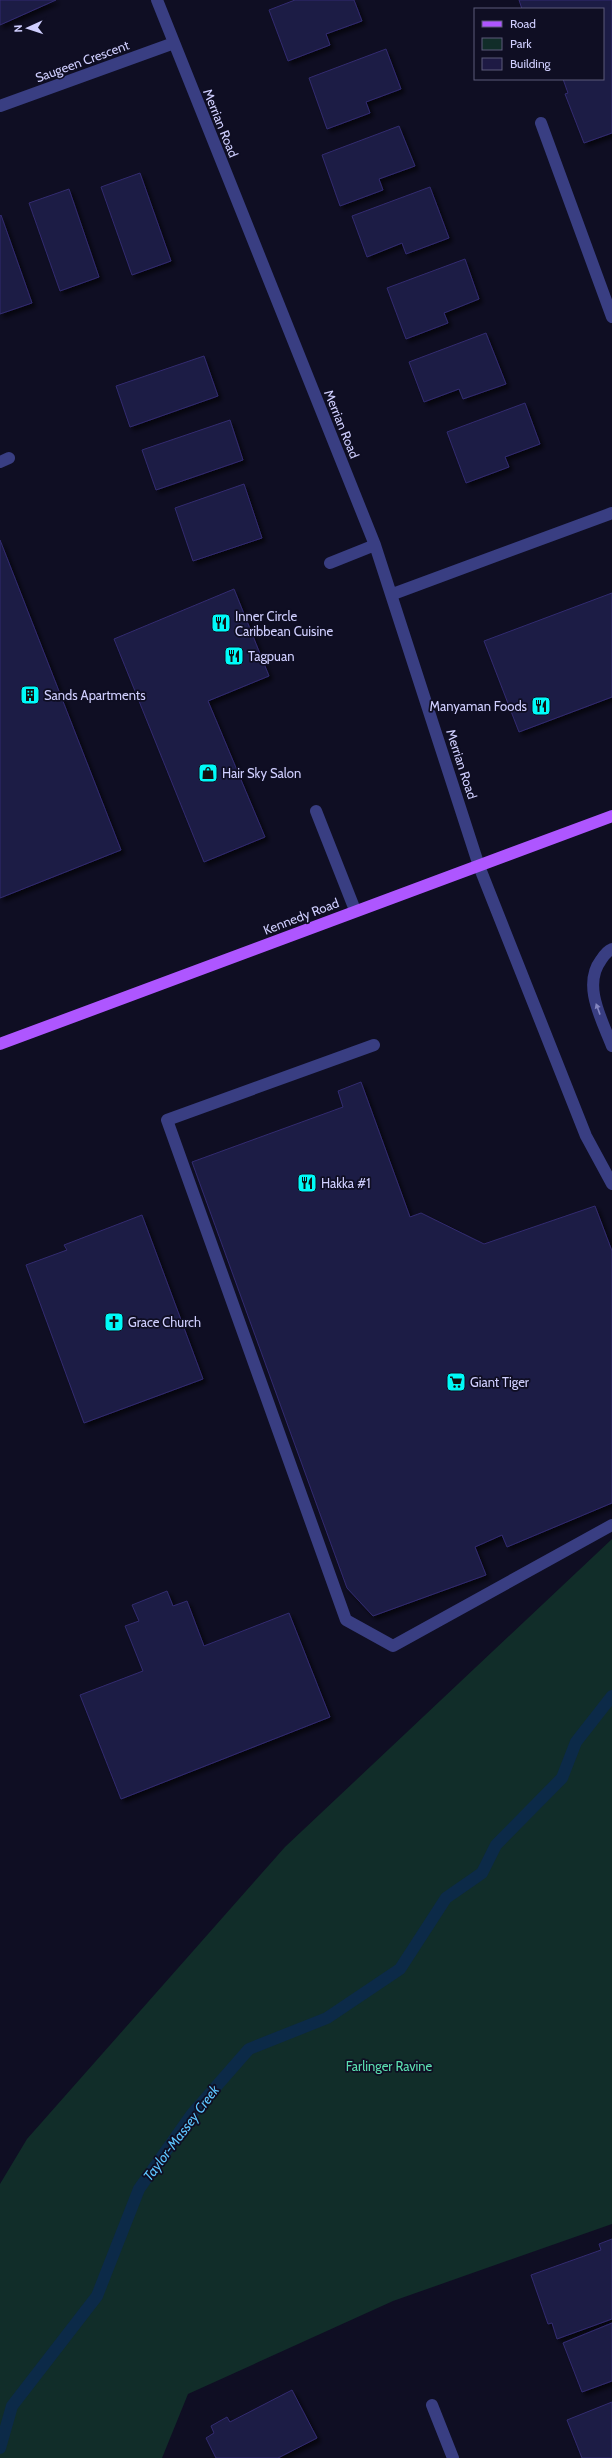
<svg xmlns="http://www.w3.org/2000/svg" width="612" height="2458" font-family="Cabin,sans-serif">
<style>
.green{fill:#112d29}
.lines{fill:none;stroke-linecap:round;stroke-linejoin:round}
.stream{stroke:#0c2a48;stroke-width:12}
.building{fill:#1e1a44;stroke:#322c70;filter:url(#shadow)}
.minor{stroke:#393e82;stroke-width:12}
.major{stroke:#ae56ff;stroke-width:12}
.oneway{fill:#8486c0}
.labels{text-anchor:middle;dominant-baseline:central;stroke-width:3.5;stroke-linejoin:round;paint-order:stroke}
.street-label{font-size:13px;fill:#d0cfff;stroke:#0f0e23}
.poi-label{font-size:13px;fill:#d0cfff;stroke:#0f0e23;text-anchor:start}
.park-label{font-size:13px;fill:#5bdfb0;stroke:#0f0e23}
.water-label{font-size:14px;font-style:italic;fill:#5dc6ff;stroke:#0f0e23}
</style>
<defs>
<filter id="shadow"><feDropShadow dx="3.5" dy="3.5" stdDeviation="2" flood-color="#0009"/></filter>
</defs>
<rect width="100%" height="100%" fill="#0f0e23"/>
<path class="green" d="M612,1539v685l-219,77 -205,93 -26,64h-162v-274l27,-45 258,-292z"/>
<g class="lines">
<path class="stream" d="M0,2448l12,-42 85,-110 42,-107 53,-75 57,-65 78,-31 73,-49 46,-71 36,-25 14,-28 66,-67 14,-36 36,-46"/>
</g>
<path class="building" d="M0,0h56l-56,25z
M295,0h59l8,21 -36,13 4,11 -42,16 -19,-51z
M519,0h93v133l-28,10 -19,-49 3,-1 -5,-14h40v-70h-81z
M386,49l15,40 -35,13 4,11 -43,16 -18,-51z
M399,126l16,40 -36,13 4,11 -43,16 -18,-51z
M140,173l31,88 -39,14 -31,-88z
M430,187l19,51 -43,16 -4,-11 -35,14 -15,-41z
M69,189l30,88 -39,14 -31,-88z
M1,215l31,88 -32,11v-98z
M465,259l14,40 -35,14 4,10 -42,16 -19,-51z
M486,333l20,51 -43,15 -4,-10 -35,13 -15,-40z
M204,356l14,40 -88,31 -14,-41z
M525,403l15,41 -35,13 4,10 -43,16 -19,-51z
M230,420l13,40 -87,30 -14,-40z
M244,484l18,54 -69,23 -18,-53z
M0,540l121,310 -121,48z
M234,589l35,87 -61,25 57,136 -61,25 -90,-223z
M612,593v104l-93,35 -35,-91z
M361,1082l49,135 11,-4 63,31 111,-38 17,45v252l-105,44 -5,-12 -27,12 11,28 -113,41 -26,-28 -155,-426 151,-55 -5,-16z
M142,1215l61,164 -119,44 -58,-158 41,-15 -3,-5z
M167,1591l6,15 14,-5 17,45 85,-33 41,104 -209,82 -41,-104 63,-24 -18,-45 14,-5 -7,-16z
M612,2239v80l-55,20 -5,-16 -4,1 -17,-49 70,-25 -2,-6z
M612,2323v58l-30,11 -19,-49z
M292,2390l25,48 -39,20h-62l-10,-20 8,-5 -3,-7 16,-9 3,5z
M612,2402v56h-30l-15,-38z"/>
<g class="lines">
<path class="minor" d="M157,0l218,545 104,321 107,270 26,48
M0,106l174,-63
M541,123l71,194
M0,462l9,-4
M330,563l45,-18
M393,594l219,-81
M316,811l39,99
M612,949c-5,2 -8,6 -11,11 -19,25 1,60 11,86
M374,1045l-207,75 179,500 47,26 219,-121
M432,2405l21,53"/>
<path class="major" d="M0,1044l612,-228"/>
</g>
<defs><path id="oneway-solid" d="M-6-.8H1V-3.2L6.5 0L1 3.2V.8H-6Z"/></defs>
<use class="oneway" href="#oneway-solid" transform="translate(598 1009) rotate(-110)"/>
<defs>
<g id="restaurant-square" transform="scale(1)"><rect x="-9" y="-9" width="18" height="18" rx="4" fill="#00faf8" stroke="#0f0e23"/><path d="M-5-6h1v4h1v-4h1v4h1v-4h1v5L-1.5 .5V6h-2V.5L-5-1ZM5-6V6H3V1.5H1.5Q1.5-4 5-6Z" fill="#111"/></g>
<g id="building-square" transform="scale(1)"><rect x="-9" y="-9" width="18" height="18" rx="4" fill="#00faf8" stroke="#0f0e23"/><path d="M-4-6H4V6H1V3H-1V6H-4ZM-2.5-4.3h1.7v1.8h-1.7ZM.8-4.3h1.7v1.8H.8ZM-2.5-1h1.7V.8h-1.7ZM.8-1h1.7V.8H.8Z" fill="#111"/></g>
<g id="shop-square" transform="scale(1)"><rect x="-9" y="-9" width="18" height="18" rx="4" fill="#00faf8" stroke="#0f0e23"/><path d="M-5-2.5h2.3a2.7 3.5 0 0 1 5.4 0H5L5.5 6h-11ZM-1.5-2.5h3a1.5 2.3 0 0 0-3 0Z" fill="#111"/></g>
<g id="church-square" transform="scale(1)"><rect x="-9" y="-9" width="18" height="18" rx="4" fill="#00faf8" stroke="#0f0e23"/><path d="M-1.2-6h2.4v3.5h3.3v2.4h-3.3V6h-2.4V-.1h-3.3v-2.4h3.3Z" fill="#111"/></g>
<g id="supermarket-square" transform="scale(1)"><rect x="-9" y="-9" width="18" height="18" rx="4" fill="#00faf8" stroke="#0f0e23"/><path d="M-6-5.5h2.5l.6 2H6L4.5 2H-2.5L-4.4-4H-6ZM-1.5 3.2a1.3 1.3 0 1 0 .1 0ZM3 3.2a1.3 1.3 0 1 0 .1 0Z" fill="#111"/></g>
</defs>
<g fill-rule="evenodd">
<use href="#restaurant-square" x="221" y="623"/>
<use href="#restaurant-square" x="234" y="656"/>
<use href="#building-square" x="30" y="695"/>
<use href="#restaurant-square" x="541" y="706"/>
<use href="#shop-square" x="208" y="773"/>
<use href="#restaurant-square" x="307" y="1183"/>
<use href="#church-square" x="114" y="1322"/>
<use href="#supermarket-square" x="456" y="1382"/>
</g>
<g class="labels">
<g class="street-label">
<text transform="translate(82 61) rotate(-20)">Saugeen Crescent</text>
<text transform="translate(221 123) rotate(68)">Merrian Road</text>
<text transform="translate(342 424) rotate(68)">Merrian Road</text>
<text transform="translate(462 764) rotate(72)">Merrian Road</text>
<text transform="translate(301 916) rotate(-21)">Kennedy Road</text>
</g>
<g class="poi-label">
<text x="235" y="616">Inner Circle<tspan x="235" dy="15">Caribbean Cuisine</tspan></text>
<text x="248" y="656">Tagpuan</text>
<text x="44" y="695">Sands Apartments</text>
<text x="527" y="706" text-anchor="end">Manyaman Foods</text>
<text x="222" y="773">Hair Sky Salon</text>
<text x="321" y="1183">Hakka #1</text>
<text x="128" y="1322">Grace Church</text>
<text x="470" y="1382">Giant Tiger</text>
</g>
<g class="park-label">
<text x="389" y="2066">Farlinger Ravine</text>
</g>
<g class="water-label">
<text transform="translate(181 2133) rotate(-53)">Taylor-Massey Creek</text>
</g>
</g>
<rect x="474" y="8" width="130" height="72" fill="#0f0e23" stroke="#5c5b7b"/>
<rect x="482" y="21" width="20" height="6" fill="#ae56ff" stroke="#5c5b7b"/>
<text x="510" y="28" font-size="12" fill="#d0cfff">Road</text>
<rect x="482" y="38" width="20" height="12" fill="#112d29" stroke="#5c5b7b"/>
<text x="510" y="48" font-size="12" fill="#d0cfff">Park</text>
<rect x="482" y="58" width="20" height="12" fill="#1e1a44" stroke="#5c5b7b"/>
<text x="510" y="68" font-size="12" fill="#d0cfff">Building</text>
<g transform="translate(28 28) rotate(267)" stroke="#0f0e23" stroke-width="3" paint-order="stroke">
<path d="M0-3L7 15L0 10L-7 15Z" fill="#d0cfff"/>
<text y="-6" font-size="11" font-weight="bold" text-anchor="middle" fill="#d0cfff">N</text>
</g>
</svg>
